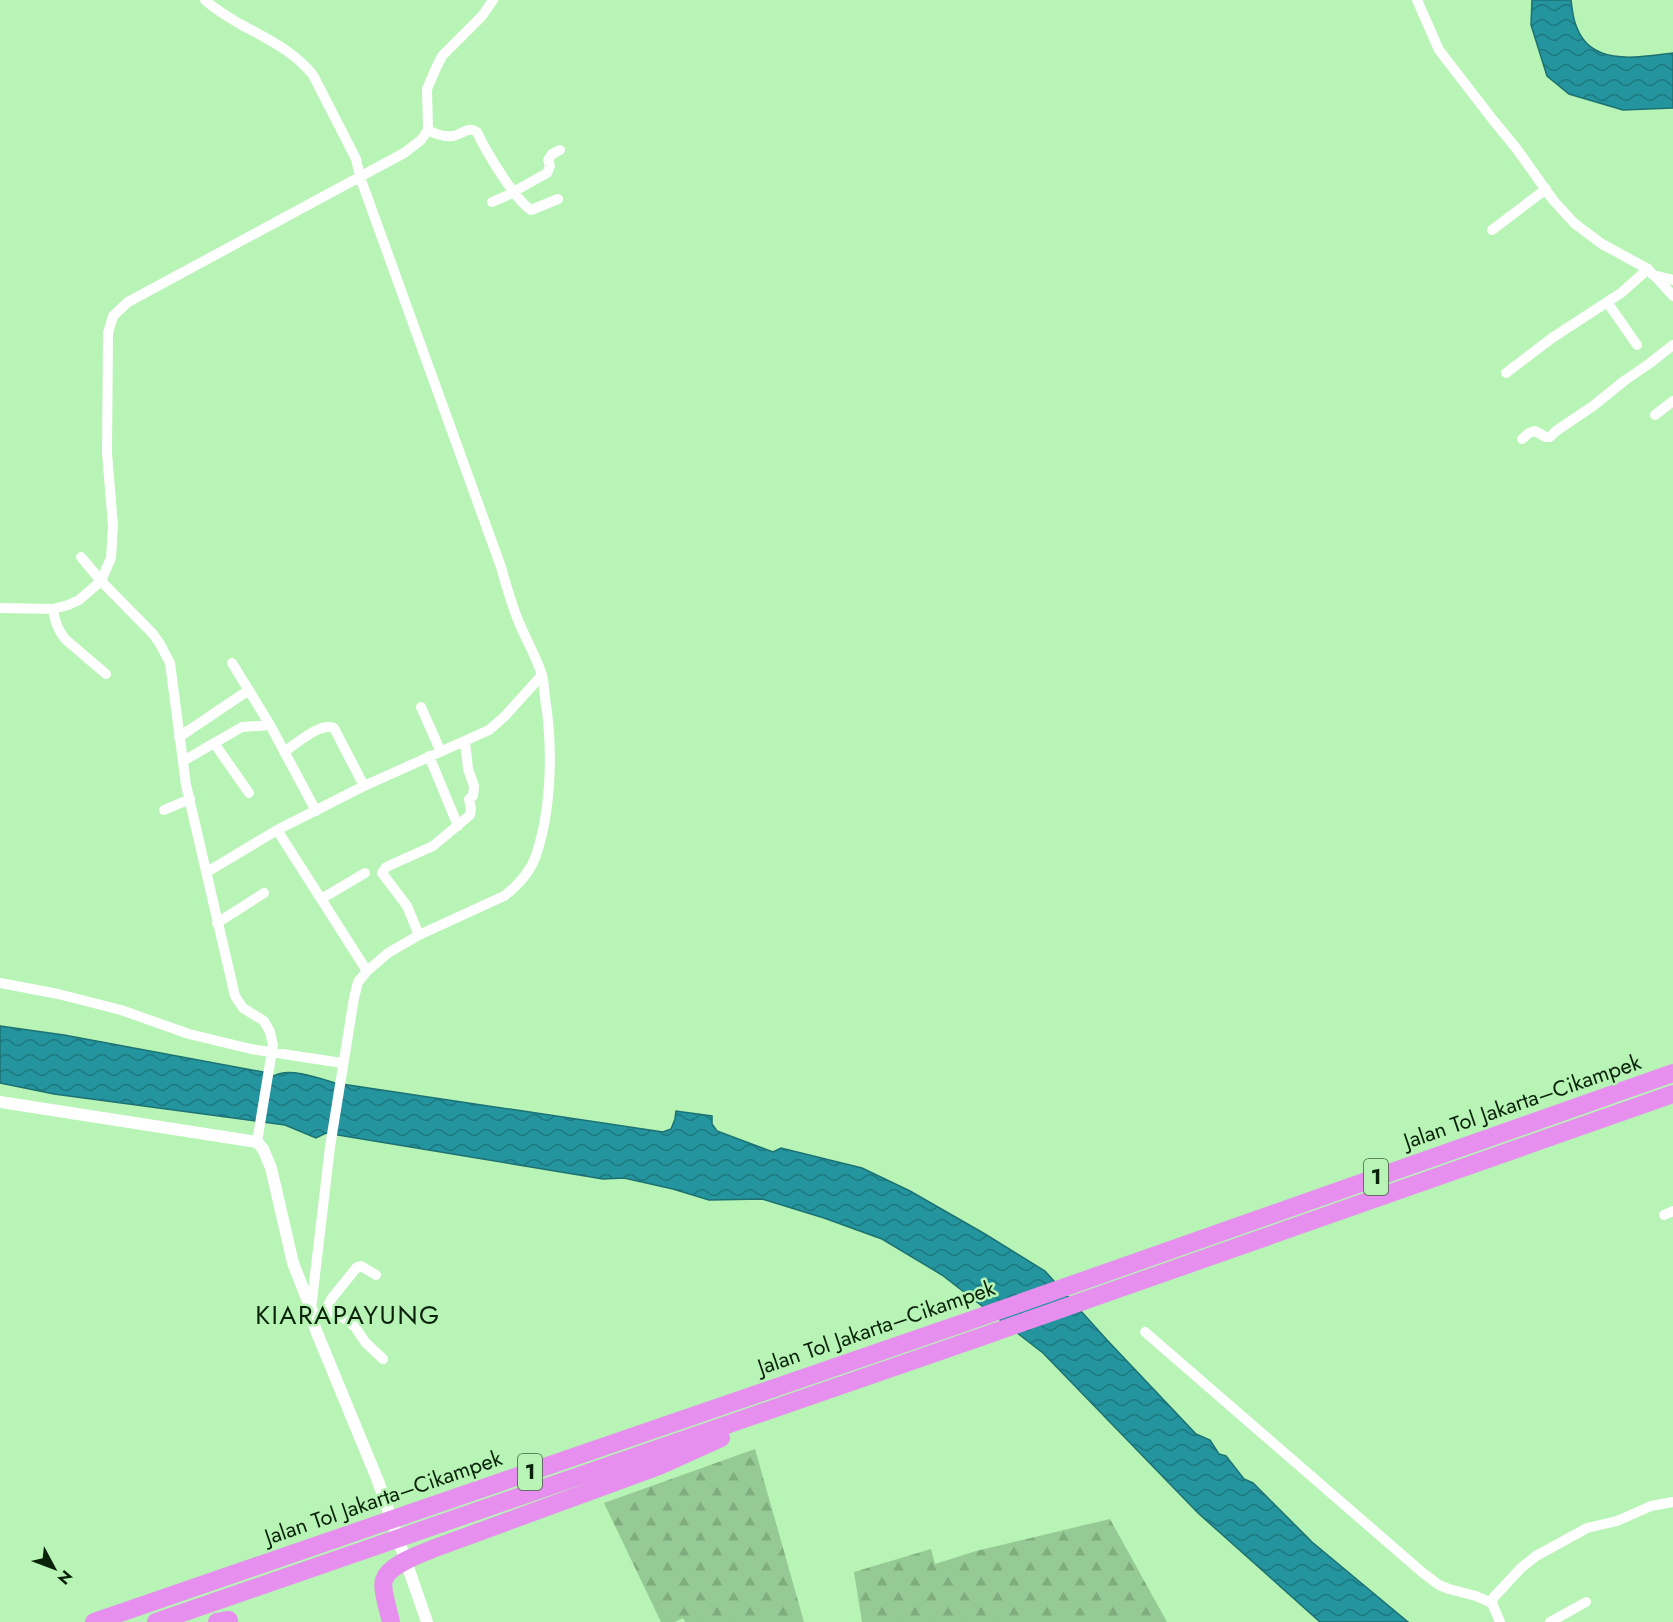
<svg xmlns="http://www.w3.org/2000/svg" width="1673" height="1622" font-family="Jost,sans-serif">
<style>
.forest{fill:url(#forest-firs)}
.water{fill:url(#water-waves);stroke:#1c7272;stroke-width:1.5}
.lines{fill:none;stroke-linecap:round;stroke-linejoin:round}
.minor{stroke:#fff;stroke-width:10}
.tertiary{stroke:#fff;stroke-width:12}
.motorway{stroke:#e78fef;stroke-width:18}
.labels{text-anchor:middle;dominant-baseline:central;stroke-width:5;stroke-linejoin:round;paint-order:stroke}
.shield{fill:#b7f4b5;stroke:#3e613d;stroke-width:1.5}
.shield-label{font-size:21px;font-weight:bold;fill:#0a220a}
.street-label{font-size:22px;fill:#0a220a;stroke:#b7f4b5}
.quarter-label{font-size:26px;letter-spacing:1.5px;fill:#0a220a;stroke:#b7f4b5}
</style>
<defs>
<pattern id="forest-firs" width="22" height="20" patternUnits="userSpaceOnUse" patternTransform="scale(1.5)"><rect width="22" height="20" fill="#96ca94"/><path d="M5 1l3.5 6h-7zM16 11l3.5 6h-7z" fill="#80ad7e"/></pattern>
<pattern id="water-waves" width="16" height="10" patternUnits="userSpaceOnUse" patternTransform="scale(1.5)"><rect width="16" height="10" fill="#24949e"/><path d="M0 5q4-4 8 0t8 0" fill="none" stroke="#1d787f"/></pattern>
</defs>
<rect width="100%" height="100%" fill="#b7f4b5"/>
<path class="forest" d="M755,1449l49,173h-119l-2,-4 -8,4h-14l-57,-119z
M1110,1519l57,103h-305l-8,-50 77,-23 4,15 41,-13z"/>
<path class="water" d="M1532,0h39c1,9 2,20 6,28 15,39 63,29 96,25v55l-50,2 -54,-16 -22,-18 -16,-51z
M0,1026l64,9 199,37 11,4c14,-9 45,2 61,7l328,49 8,-3 4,-10 1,-8 36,5v8l5,7 56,21 8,-4 81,20 48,23 75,43 60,37 62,69 89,94 14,6 9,14 7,2 18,23 9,4 59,59 96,80h-88l-122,-109 -155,-160 -101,-78 -60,-36 -58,-21 -62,-19 -53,1 -36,-11 -49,-11 -21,1 -277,-46 -10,5 -31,-13 -231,-31 -54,-11z"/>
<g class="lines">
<path class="minor" d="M205,0c11,10 23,17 35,24 26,14 54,27 73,51l43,84 4,18 141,390c5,18 10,36 17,53 7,18 18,36 24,55 2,7 2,15 3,23 8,49 7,112 -10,160 -6,16 -18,28 -31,38l-85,39 -31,18 -21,18 -9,11 -4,16 -24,149 -19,162
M1417,0l22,50 54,70 23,28 37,52 21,23 28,21 46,25 5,6 20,5
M428,130c7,4 16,7 25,6 10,-2 14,-10 24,-4 8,18 38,68 54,78l27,-11
M492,202l14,-6 41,-23 3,-7 -2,-6 4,-6 8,-4
M1492,230l54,-41
M1654,275l19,21
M1607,302l30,43
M1506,373l46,-35 69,-45 27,-24
M1655,415l18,-14
M1522,439l7,-6 6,-2 11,6h4l6,-6 37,-25 31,-25 26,-18 23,-18
M81,557l20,24 52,53 7,10 10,19 16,122 49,211 8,12 21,13 6,11 3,13 -16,97
M0,608l53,1 15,-4 11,-5 22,-19 10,-23 2,-32 -6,-73 1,-120 5,-17 15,-14 276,-149 17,-13 7,-10 -1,-41 9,-21 6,-12 40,-40 11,-16
M53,609c2,12 4,20 12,30l41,35
M232,663l38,62 46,86
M421,707l19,43
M179,737l70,-47
M214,743l35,50
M284,752c12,-8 36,-30 50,-24l30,58
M429,756l29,70
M183,761l59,-34 28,-2
M164,810l26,-11
M277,830l90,141
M207,872l70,-42 87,-44 125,-56 16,-14 37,-41
M321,899l44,-26
M217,923l47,-30
M419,935l-12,-29 -25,-33 4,-6 47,-21 37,-31 1,-6 -2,-10 4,-3 1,-10 -6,-17 -3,-28
M0,983l58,11 63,16 68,24 62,15 91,14
M1664,1215l9,-4
M326,1309l21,11 8,7 10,15 18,17
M312,1319l14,-10 6,-11 25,-31 4,-1 15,9
M1145,1332l278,241 16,12 10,4 27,7 16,7
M1500,1622l-8,-19 1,-5 28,-30 15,-12 51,-28 30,-7 34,-15 22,-4
M1550,1622l36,-20"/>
<path class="tertiary" d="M0,1102l257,40 6,7 8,19 22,95 18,46 1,10 5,14 61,148 49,141"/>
<path class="motorway" d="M94,1622l872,-300 707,-249
M156,1622l828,-286 689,-242
M217,1622l12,-2
M391,1622c-2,-10 -10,-33 -7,-42 5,-16 37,-26 51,-32l224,-82 62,-28"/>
</g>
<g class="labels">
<g class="shield">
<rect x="1364" y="1159" width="24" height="36" rx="4.5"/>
<rect x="518" y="1454" width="24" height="36" rx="4.5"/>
</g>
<g class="shield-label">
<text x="1376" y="1177">1</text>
<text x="530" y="1472">1</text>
</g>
<g class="street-label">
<text transform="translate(1522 1101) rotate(-19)">Jalan Tol Jakarta–Cikampek</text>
<text transform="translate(876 1327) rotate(-19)">Jalan Tol Jakarta–Cikampek</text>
<text transform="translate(383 1497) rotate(-19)">Jalan Tol Jakarta–Cikampek</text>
</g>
<g class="quarter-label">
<text x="348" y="1315">KIARAPAYUNG</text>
</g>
</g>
<g transform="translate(54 1568) rotate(131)" stroke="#b7f4b5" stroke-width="4.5" paint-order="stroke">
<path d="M0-4.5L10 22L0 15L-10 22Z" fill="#0a220a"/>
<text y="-9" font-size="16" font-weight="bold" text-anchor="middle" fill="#0a220a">N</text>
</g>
</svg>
